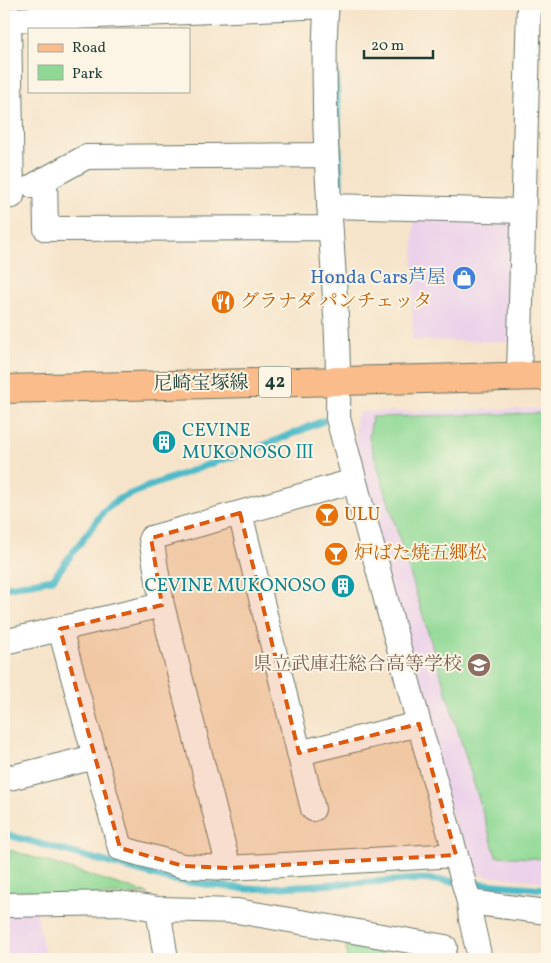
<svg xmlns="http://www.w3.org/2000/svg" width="551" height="963" font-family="Vollkorn,'Noto Serif JP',serif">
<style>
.built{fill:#ecd1ea}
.green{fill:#8fd995;stroke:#578b64}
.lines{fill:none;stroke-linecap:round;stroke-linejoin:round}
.stream{stroke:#4fbbc9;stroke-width:7}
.minor-casing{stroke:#6a7768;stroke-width:26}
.primary-casing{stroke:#6a7768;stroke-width:30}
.minor{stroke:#fff;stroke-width:24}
.primary{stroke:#f9bc8a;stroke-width:28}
.marked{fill:#de580e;fill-opacity:0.2;stroke:#de580e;stroke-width:4;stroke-dasharray:10 6;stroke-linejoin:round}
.labels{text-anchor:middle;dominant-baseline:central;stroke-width:4;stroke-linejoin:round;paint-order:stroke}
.shield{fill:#fcf5e5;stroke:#617469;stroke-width:1}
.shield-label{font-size:18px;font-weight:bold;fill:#1f3d34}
.shop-label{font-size:19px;fill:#366cbe;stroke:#fcf5e5;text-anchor:end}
.food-label{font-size:19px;fill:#c56008;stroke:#fcf5e5;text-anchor:start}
.street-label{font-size:19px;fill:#1f3d34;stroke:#fcf5e5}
.culture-label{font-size:19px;fill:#0d838f;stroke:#fcf5e5;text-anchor:start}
.education-label{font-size:19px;fill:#785e54;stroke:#fcf5e5;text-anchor:end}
</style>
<rect width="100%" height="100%" fill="#fcf5e5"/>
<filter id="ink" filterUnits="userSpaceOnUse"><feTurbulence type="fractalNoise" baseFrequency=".02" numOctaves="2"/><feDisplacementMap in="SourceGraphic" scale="10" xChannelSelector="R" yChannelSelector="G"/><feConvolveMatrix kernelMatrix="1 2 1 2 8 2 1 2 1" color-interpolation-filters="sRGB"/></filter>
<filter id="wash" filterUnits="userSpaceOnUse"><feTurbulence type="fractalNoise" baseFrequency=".0096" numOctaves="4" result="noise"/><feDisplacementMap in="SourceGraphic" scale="20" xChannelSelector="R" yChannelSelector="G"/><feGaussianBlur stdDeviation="1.12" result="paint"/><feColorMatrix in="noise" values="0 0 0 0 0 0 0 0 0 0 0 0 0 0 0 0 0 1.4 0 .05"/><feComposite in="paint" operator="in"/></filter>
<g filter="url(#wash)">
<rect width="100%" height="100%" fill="#f6e4ca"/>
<path class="built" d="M414,214l101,2 -2,126 -101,-2z
M547,408v474l-79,-8 -113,-418 1,-38 4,-6z
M4,899l32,11 10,49h-42z"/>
<path class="green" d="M547,413v446l-51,-3 -127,-418 3,-21z
M10,850l139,44 -145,3z
M346,946l65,13h-64z"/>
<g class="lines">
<path class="stream" d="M336,74l5,129
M4,588l49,-9 51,-68 15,-12 33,-14 72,-26 22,-6 77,-32
M4,834l167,46 77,9 175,-10 124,10"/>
</g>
</g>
<g filter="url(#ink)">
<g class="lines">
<g class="minor-casing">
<path id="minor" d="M327,4c-4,35 -2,71 -2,106 2,103 15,205 13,308l81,306 50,178 2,17 9,40
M45,179l1,50 284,-1
M33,186l53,-29 240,-2
M12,196l-3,-176 318,-14
M329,206l194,5
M519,376l10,-372
M240,513l73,296
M162,605l67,263
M60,629l60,219 63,18 46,2 227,-13
M4,642l158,-37 -11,-67 203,-57
M299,753l120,-29
M4,774l5,4 86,-21
M469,902l78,10
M4,905l116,-2 38,6 79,2 208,36
M158,909l8,50"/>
</g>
<g class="primary-casing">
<path id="primary" d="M4,389l543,-13"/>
</g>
<use href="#minor" class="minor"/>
<use href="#primary" class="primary"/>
</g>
</g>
<path class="marked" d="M240,513l59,240 120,-29 37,131 -227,13 -46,-2 -63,-18 -60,-219 102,-24 -11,-67z"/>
<defs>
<g id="shop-disc" transform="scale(1.25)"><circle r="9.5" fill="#3f7fe0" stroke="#fcf5e5"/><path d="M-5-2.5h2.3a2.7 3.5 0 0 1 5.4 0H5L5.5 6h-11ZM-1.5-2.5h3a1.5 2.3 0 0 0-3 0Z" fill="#fff"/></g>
<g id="restaurant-disc" transform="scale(1.25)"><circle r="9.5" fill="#e8710a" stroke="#fcf5e5"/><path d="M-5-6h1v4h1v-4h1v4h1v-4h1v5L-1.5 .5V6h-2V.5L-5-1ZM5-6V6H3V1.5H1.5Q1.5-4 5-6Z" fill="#fff"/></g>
<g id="building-disc" transform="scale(1.25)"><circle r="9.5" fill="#0f9aa8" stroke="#fcf5e5"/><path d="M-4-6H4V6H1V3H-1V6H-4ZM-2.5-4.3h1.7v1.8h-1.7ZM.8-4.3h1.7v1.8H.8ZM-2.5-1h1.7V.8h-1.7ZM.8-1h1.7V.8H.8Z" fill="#fff"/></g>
<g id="bar-disc" transform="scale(1.25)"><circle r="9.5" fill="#e8710a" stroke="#fcf5e5"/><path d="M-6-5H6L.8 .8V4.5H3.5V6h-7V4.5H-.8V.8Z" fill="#fff"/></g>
<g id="school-disc" transform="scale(1.25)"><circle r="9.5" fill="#8d6e63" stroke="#fcf5e5"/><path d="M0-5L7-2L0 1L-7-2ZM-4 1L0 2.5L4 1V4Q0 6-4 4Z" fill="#fff"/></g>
</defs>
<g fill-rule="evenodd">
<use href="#shop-disc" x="464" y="278"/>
<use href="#restaurant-disc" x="223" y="302"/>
<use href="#building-disc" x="164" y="442"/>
<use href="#bar-disc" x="327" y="515"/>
<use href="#bar-disc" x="336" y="554"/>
<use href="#building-disc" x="343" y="586"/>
<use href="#school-disc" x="479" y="665"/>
</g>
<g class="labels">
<rect class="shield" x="259" y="366.5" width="32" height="31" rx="4"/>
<g class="shield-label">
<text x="275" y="382">42</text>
</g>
<g class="shop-label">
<text x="446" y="278">Honda Cars芦屋</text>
</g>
<g class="food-label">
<text x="240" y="302">グラナダ パンチェッタ</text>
<text x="344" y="515">ULU</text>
<text x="354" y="554">炉ばた焼五郷松</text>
</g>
<g class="street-label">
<text transform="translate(201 384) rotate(-1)">尼崎宝塚線</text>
</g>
<g class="culture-label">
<text x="182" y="431">CEVINE<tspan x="182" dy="22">MUKONOSO Ⅲ</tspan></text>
<text x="326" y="586" text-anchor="end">CEVINE MUKONOSO</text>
</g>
<g class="education-label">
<text x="462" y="665">県立武庫荘総合高等学校</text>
</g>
</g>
<rect width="551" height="963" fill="none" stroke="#fcf5e5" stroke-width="20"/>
<rect x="28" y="28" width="162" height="65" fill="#fcf5e5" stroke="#a4ab9e"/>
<rect x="38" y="44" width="25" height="8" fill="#f9bc8a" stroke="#a4ab9e"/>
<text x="72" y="52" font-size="15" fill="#1f3d34">Road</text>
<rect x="38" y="65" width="25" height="15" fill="#8fd995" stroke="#a4ab9e"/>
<text x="72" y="78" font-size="15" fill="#1f3d34">Park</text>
<path d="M364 50v8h69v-8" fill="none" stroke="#1f3d34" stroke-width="2.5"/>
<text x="371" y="50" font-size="15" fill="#1f3d34" stroke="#fcf5e5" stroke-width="4" paint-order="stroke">20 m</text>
</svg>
